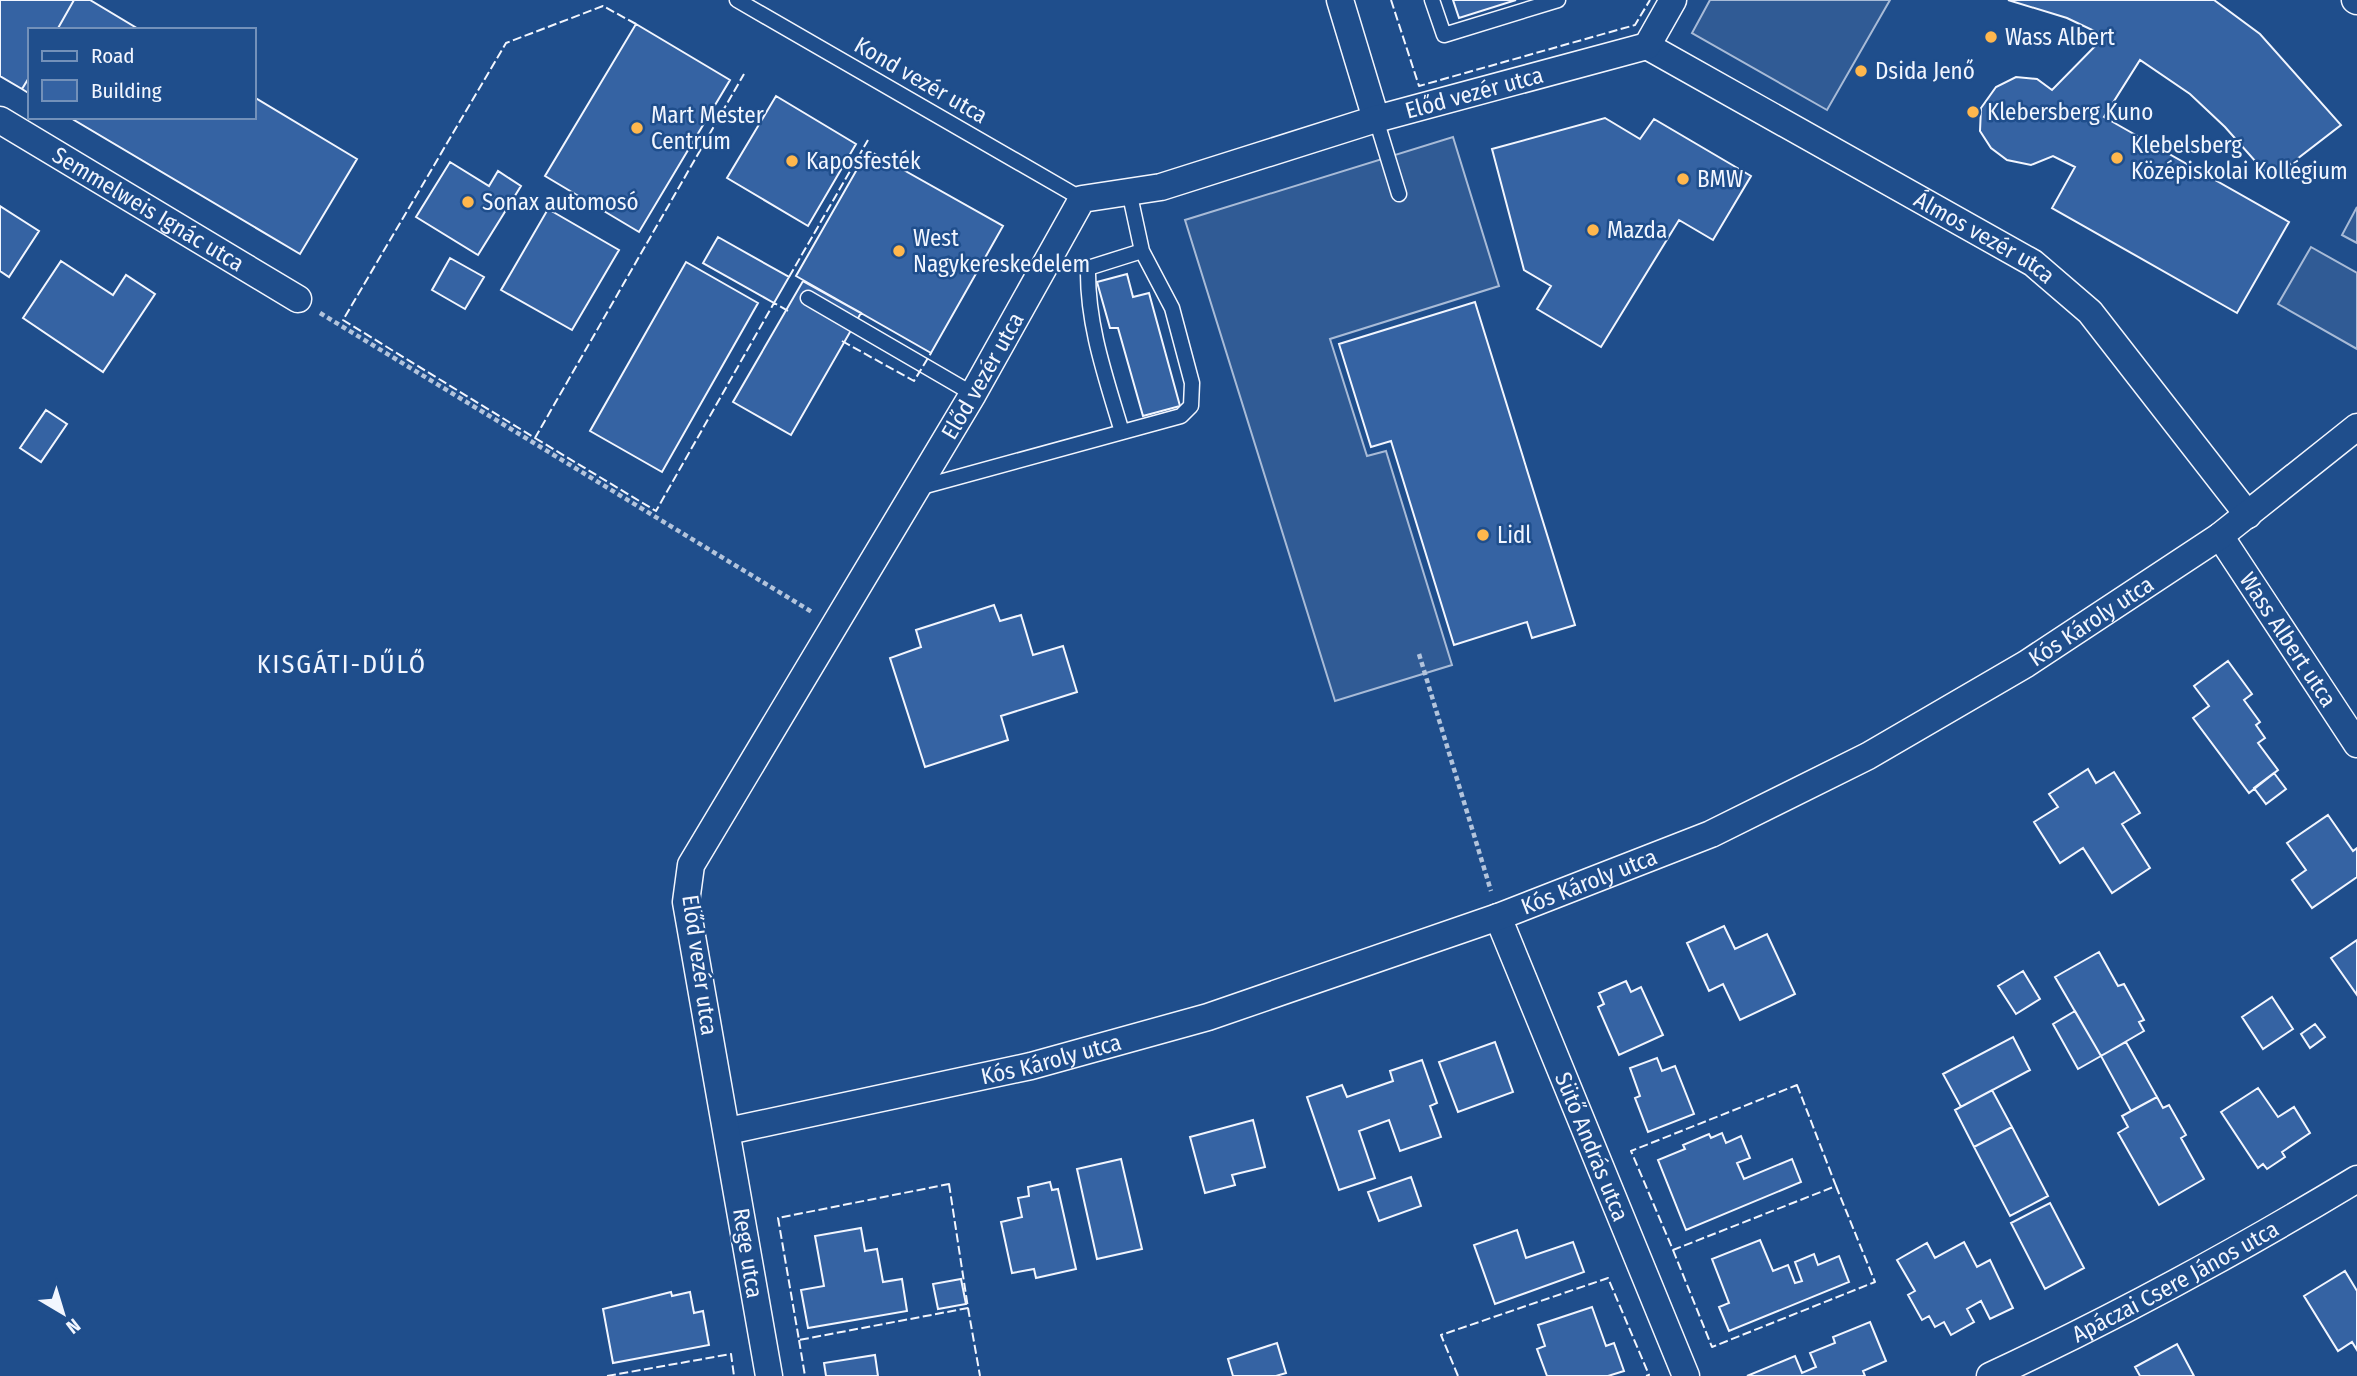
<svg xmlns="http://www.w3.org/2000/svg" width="2357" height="1376" font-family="'Fira Sans Condensed',sans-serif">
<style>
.built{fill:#305b95;stroke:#a8bbd7;stroke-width:2}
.building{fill:#3563a3;stroke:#f2f6ff;stroke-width:2}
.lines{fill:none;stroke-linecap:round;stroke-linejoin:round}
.lane-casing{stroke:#f2f6ff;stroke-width:17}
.street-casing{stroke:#f2f6ff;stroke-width:29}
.path{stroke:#b3c4dc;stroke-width:4.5;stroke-dasharray:5 3.5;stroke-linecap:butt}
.lane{stroke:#1f4e8c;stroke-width:14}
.street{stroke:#1f4e8c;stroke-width:26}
.fence{stroke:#f2f6ff;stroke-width:2;stroke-dasharray:9 3.5;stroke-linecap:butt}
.poi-dot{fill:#ffb74d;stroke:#1f4e8c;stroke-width:2.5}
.labels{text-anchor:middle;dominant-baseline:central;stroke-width:5;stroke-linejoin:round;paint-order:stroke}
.poi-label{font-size:23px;fill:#f2f6ff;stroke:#1f4e8c;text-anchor:start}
.street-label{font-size:23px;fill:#f2f6ff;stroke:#1f4e8c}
.quarter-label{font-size:26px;letter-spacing:2px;fill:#f2f6ff;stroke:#1f4e8c}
</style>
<rect width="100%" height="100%" fill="#1f4e8c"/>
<path class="built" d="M1710,0h180l-63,110 -135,-77z
M1453,137l46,149 -169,53 37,117 19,-5 66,214 -117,36 -150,-481z
M2357,207v36l-15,-8z
M2311,247l46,26v76l-79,-45z"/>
<path class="building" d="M0,0h74l-17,30h-27v46l-8,13 -22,-13z
M74,0h16l50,30h-83z
M1453,0h63l-57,18z
M2008,0h206l46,34 81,91 -70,54 -46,-52 -35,-33 -50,-34 -36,57 185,105 -52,91 -185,-105 23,-41 -22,-11 -22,9 -24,-5 -16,-12 -11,-17 1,-23 15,-21 20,-10 21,2 15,11 53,-54 -38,-18z
M636,24l94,56 -91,152 -94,-56z
M30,76v18l-8,-5z
M776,96l80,48 -48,82 -81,-48z
M254,97l103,62 -57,95 -231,-137h185z
M1605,118l35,21 14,-20 97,57 -38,64 -34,-20 -78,127 -64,-38 14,-23 -27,-16 -32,-121z
M868,150l135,76 -72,127 -135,-77z
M450,162l39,24 9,-15 23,15 -43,69 -62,-38z
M0,206l39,25 -30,46 -9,-6z
M548,209l71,41 -47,80 -71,-40z
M718,237l71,40 -15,26 -71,-40z
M450,258l34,19 -19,32 -33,-19z
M61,261l52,34 13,-20 29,19 -52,78 -80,-54z
M686,262l72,41 -96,169 -72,-41z
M1127,274l6,23 16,-4 31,113 -37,10 -25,-88h-8l-13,-46z
M803,281l58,32 -70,122 -58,-33z
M1475,302l100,323 -43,13 -5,-16 -73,23 -63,-204 -20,6 -32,-103z
M46,410l21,14 -26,38 -21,-14z
M994,605l6,16 21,-6 12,40 30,-9 14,46 -76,24 7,24 -83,27 -35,-109 31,-11 -5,-17z
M2228,661l24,33 -8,6 16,22 -4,3 9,13 -7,5 20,27 -29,23 -56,-75 16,-12 -15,-20z
M2088,769l8,14 18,-11 26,41 -18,11 28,44 -38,25 -29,-45 -23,15 -26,-41 24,-15 -9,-13z
M2274,773l12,16 -20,15 -12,-16z
M2328,815l25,36 4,-3v29l-45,31 -20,-28 14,-10 -19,-27z
M1724,926l11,23 32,-15 28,60 -55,26 -17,-36 -14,7 -22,-48z
M2357,940v55l-26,-37z
M2099,952l19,34 6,-2 20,36 -5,2 5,9 -43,25 -46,-79z
M2023,971l17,28 -24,15 -18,-28z
M1626,981l5,11 10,-5 22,48 -44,20 -21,-48 6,-3 -5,-11z
M2272,997l21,32 -30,20 -21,-32z
M2075,1011l26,45 -23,13 -25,-45z
M2315,1024l10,13 -15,11 -9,-14z
M2013,1037l17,33 -69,37 -18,-33z
M1495,1042l18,50 -55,20 -19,-50z
M2126,1042l31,55 -26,14 -30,-55z
M1657,1058l5,13 13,-5 19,48 -46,18 -13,-34 5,-2 -10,-28z
M1422,1060l15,43 -7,3 11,31 -41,14 -11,-31 -30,11 16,47 -36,12 -32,-93 35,-12 5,12 46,-16 -3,-10z
M2258,1088l20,29 16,-10 16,26 -28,19 3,5 -18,12 -4,-5 -5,4 -37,-56z
M1992,1090l20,37 -38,20 -19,-37z
M2157,1097l6,11 6,-3 17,30 -5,3 23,41 -45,26 -41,-72 10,-6 -6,-11z
M1253,1120l12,47 -33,8 3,10 -30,8 -15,-56z
M2012,1127l36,69 -38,20 -36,-69z
M1722,1133l4,10 15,-7 9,22 -13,5 7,16 48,-20 9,23 -115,48 -28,-70 27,-11 -2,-4 26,-11 2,4z
M1121,1159l21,90 -45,10 -20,-90z
M1411,1177l10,29 -42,15 -11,-29z
M1050,1182l2,8 6,-1 18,80 -40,9 -2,-9 -22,4 -11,-51 21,-5 -4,-19 11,-2 -1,-9z
M2050,1203l34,65 -39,21 -34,-66z
M861,1228l4,23 12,-2 6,33 19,-3 5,32 -99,17 -7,-38 23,-4 -9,-50z
M1517,1230l9,28 47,-16 11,30 -89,32 -21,-59z
M1760,1240l13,31 15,-6 7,18 7,-2 -7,-19 19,-8 4,11 21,-9 10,26 -120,49 -10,-24 10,-4 -17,-44z
M1964,1242l13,25 13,-7 23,48 -23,11 -9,-18 -14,8 7,13 -23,13 -7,-13 -9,5 -6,-11 -7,4 -14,-25 7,-4 -18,-31 30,-17 8,15z
M2345,1271l12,20v59l-5,-8 -14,9 -34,-55z
M961,1279l5,25 -28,5 -5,-25z
M671,1292l1,4 18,-4 4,21 9,-2 6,34 -96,18 -10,-54z
M1592,1307l14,39 8,-3 10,28 -16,5h-61l-10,-27 8,-3 -7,-21z
M1870,1322l16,39 -23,10 2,5h-118l48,-20 7,17 14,-6 -6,-14 25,-10 -2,-6z
M1277,1343l9,30 -10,3h-43l-5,-17z
M2177,1344l17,32h-54l-5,-9z
M875,1355l3,21h-52l-2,-13z"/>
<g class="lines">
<g class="lane-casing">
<path id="lane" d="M737,0l345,199
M1432,0l12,35 114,-35
M1376,119l23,75
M808,298l165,96
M1122,432c-16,-54 -35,-107 -34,-164l54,-17
M918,488l263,-72 10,-10 1,-23 -20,-75 -30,-57 -13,-60"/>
</g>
<g class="street-casing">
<g id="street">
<path d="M1340,0l36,119"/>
<path d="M2355,0l2,1"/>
<path id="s1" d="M1647,46l386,217 57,49 158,203"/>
<path id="s2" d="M0,120l298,179"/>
<path id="s3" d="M2220,536l137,208"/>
<path id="s4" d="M1498,917l188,459"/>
<path id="s5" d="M728,1131l303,-65 177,-49 290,-100 213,-83 157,-78 158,-92 194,-128 137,-109"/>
<path id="s6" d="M769,1376l-83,-474 5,-37 282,-471 109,-195 79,-12 215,-68 271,-73 26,-46"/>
<path id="s7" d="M1990,1376c127,-59 248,-125 367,-197"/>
</g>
</g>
<path class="path" d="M320,313l492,299
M1419,654l72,237"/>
<use href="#lane" class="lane"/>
<use href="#street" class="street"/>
<path class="fence" d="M1391,0l28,86 216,-61 15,-25
M636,24l-33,-18 -97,37 -163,277 192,118 209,-364
M789,277l79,-137
M842,341l72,40 17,-28
M535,438l121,73 118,-208 16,9
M1797,1085l39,101 -163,64 -42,-99z
M949,1184l19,124 -169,32 -21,-122z
M1673,1250l39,97 163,-65 -39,-96
M968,1308l12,68
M799,1340l6,36
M607,1376l124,-22 3,22
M1458,1376l-17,-41 167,-57 41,97 -3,1"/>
</g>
<g class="poi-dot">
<circle cx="1991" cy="37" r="7"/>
<circle cx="1861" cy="71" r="7"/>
<circle cx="1973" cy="112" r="7"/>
<circle cx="637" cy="128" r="7"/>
<circle cx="2117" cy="158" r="7"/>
<circle cx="792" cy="161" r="7"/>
<circle cx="1683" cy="179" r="7"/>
<circle cx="468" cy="202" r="7"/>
<circle cx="1593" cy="230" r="7"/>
<circle cx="899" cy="251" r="7"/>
<circle cx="1483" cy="535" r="7"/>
</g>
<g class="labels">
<g class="poi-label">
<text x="2005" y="37">Wass Albert</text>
<text x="1875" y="71">Dsida Jenő</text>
<text x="1987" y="112">Klebersberg Kuno</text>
<text x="651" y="115">Mart Mester<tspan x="651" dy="26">Centrum</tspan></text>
<text x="2131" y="145">Klebelsberg<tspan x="2131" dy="26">Középiskolai Kollégium</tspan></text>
<text x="806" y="161">Kaposfesték</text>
<text x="1697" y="179">BMW</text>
<text x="482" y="202">Sonax automosó</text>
<text x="1607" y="230">Mazda</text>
<text x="913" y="238">West<tspan x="913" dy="26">Nagykereskedelem</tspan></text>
<text x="1497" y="535">Lidl</text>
</g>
<g class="street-label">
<text transform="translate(921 80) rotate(30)">Kond vezér utca</text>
<text stroke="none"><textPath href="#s6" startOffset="1698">Előd vezér utca</textPath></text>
<text stroke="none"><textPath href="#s2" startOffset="173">Semmelweis Ignác utca</textPath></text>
<text stroke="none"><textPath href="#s1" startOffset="388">Álmos vezér utca</textPath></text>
<text stroke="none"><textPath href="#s6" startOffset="1088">Előd vezér utca</textPath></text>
<text stroke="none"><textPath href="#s5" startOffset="1465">Kós Károly utca</textPath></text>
<text stroke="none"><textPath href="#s3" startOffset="124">Wass Albert utca</textPath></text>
<text stroke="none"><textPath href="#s5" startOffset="898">Kós Károly utca</textPath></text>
<text transform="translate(700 965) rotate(82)">Előd vezér utca</text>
<text stroke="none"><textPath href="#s5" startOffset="331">Kós Károly utca</textPath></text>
<text stroke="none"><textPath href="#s4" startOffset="248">Sütő András utca</textPath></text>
<text transform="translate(748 1253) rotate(81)">Rege utca</text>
<text stroke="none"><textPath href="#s7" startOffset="208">Apáczai Csere János utca</textPath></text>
</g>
<g class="quarter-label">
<text x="342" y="664">KISGÁTI-DŰLŐ</text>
</g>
</g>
<rect x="28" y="28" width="228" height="91" fill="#1f4e8c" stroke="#7391ba" stroke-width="2"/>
<rect x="42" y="51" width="35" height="10" fill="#1f4e8c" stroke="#7391ba" stroke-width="2"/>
<text x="91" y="63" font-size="21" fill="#f2f6ff">Road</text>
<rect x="42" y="80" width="35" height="21" fill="#3563a3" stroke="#7391ba" stroke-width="2"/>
<text x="91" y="98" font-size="21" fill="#f2f6ff">Building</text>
<g transform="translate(63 1313) rotate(142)" stroke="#1f4e8c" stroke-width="5" paint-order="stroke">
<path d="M0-5L12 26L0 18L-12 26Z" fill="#f2f6ff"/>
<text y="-10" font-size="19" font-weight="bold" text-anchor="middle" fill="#f2f6ff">N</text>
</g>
</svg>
